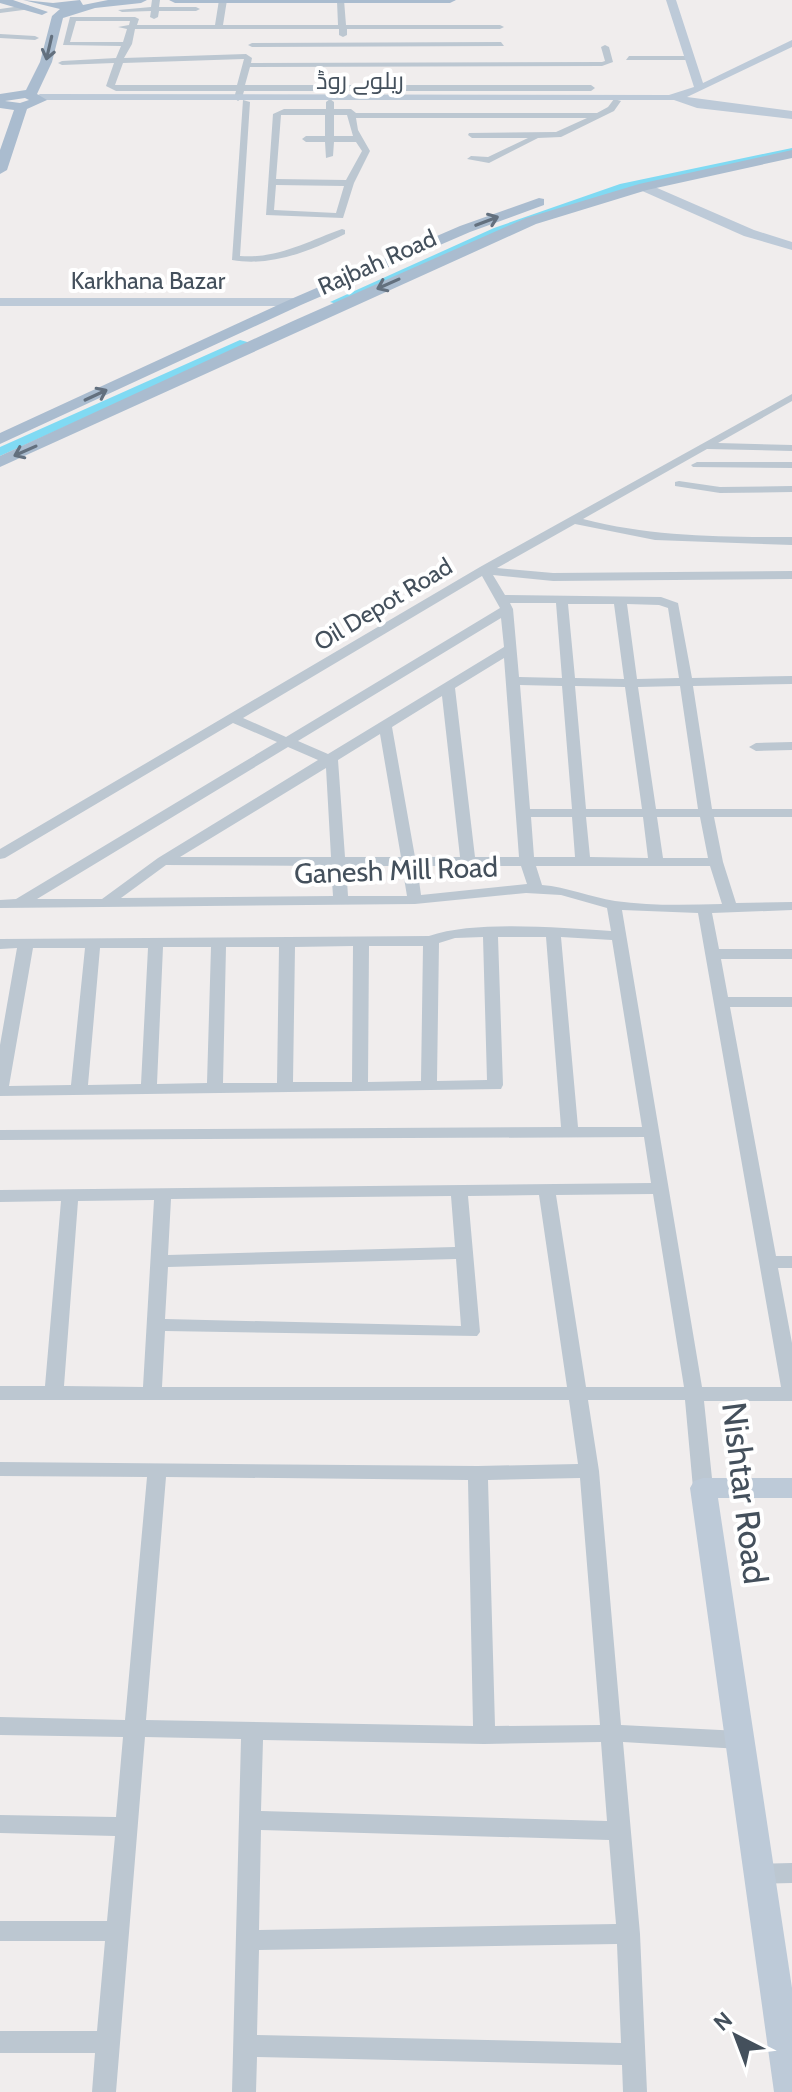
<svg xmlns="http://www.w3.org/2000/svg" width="792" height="2092" font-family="Cabin,Cairo,sans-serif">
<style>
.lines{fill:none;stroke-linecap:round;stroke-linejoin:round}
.canal{fill:#80daf3;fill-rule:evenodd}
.street{fill:#bcc7d1;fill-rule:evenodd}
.secondary{fill:#bdcad8;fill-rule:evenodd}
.primary{fill:#aabccf;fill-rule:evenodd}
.oneway{stroke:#63707e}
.labels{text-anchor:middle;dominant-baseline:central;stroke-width:8;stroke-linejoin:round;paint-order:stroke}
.far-street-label{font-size:24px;fill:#44505c;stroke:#fff}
.street-label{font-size:28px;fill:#44505c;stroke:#fff}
.near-street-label{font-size:34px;fill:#44505c;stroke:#fff}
</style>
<rect width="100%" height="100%" fill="#f0eded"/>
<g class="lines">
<path class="canal" d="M792,148v6l-165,35 -125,45 -162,71 -10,-3 164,-74 126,-44z
M240,340l11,3 -251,113v-9z"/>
<path class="street" d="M152,0h8l-1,7h37l4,2 -4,2h-37l-1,6 -4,2 -4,-2 1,-6 -29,1 -4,-2 33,-3z
M219,0h8l-4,25h115l-1,-24 7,-1 2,25h154l4,2 -4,2h-153v6l-4,2 -4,-2v-6h-204l-3,15 -8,14 122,-4 6,4 -1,5 351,-1 3,-1 -4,-14 4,-2 4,2 4,15 -11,4 -352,1 -5,18h346l4,3 -4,3h-347l-2,7 -4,3 -4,-3 2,-7h-120l-10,-5 8,-23 -52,2 -4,-2 4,-2 54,-3 5,-12 -58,-1 7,-28h65l4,2 -2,6h78zM76,21h54l-1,4 -11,2 9,2 -4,13h-53zM244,59l-7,26h-122l8,-22z
M28,5l3,4 -31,4v-4z
M0,34l35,2 4,2 -4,2 -35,-2z
M501,42l3,4 -252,1 -4,-2 4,-2z
M629,56h61l4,2 -4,2h-64z
M330,99l4,3v7h17l5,4h241l11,-6 6,-8 7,2 -7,10 -53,26 -23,1 -49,25 -22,-4 4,-3 17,1 40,-19h-56l-4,-3 1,-2 87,-1 31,-14h-231l2,12 12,21 -16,32 -11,35 -77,-3 7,-101 11,-5h42v-7zM281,115h44v21h-19l-4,3 4,3h19l1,16 7,-2 1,-14h22l6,9 -16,29 -70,-1zM334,115h13l6,21h-19zM276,185l68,1 -8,27 -62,-3z
M243,100l7,2 -10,154c38,3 68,-15 102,-27l3,1v4c-35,17 -74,33 -113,26z
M792,394v7l-74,42 74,2v6l-85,-2 -124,70c69,18 139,18 209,18v8l-137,-5 -80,-16 -78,44 56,5 239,-2v8l-239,2 -60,-6 12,20 156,2 17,6 14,75 100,-2v8l-99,2 19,123h80v8h-78l9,45 13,41 56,-1v8l-80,3 7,36h73v10h-71l7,38h64v10h-62l46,249h16v12h-14l14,75v58h-88l9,87 -3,5 -7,2 -7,-2 -3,-5 -8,-88h-97l11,71 22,254 119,6 8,3 3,6 -3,6 -8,3 -117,-7 17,192 7,158h-24l-1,-27 -365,-8 -1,35h-24l9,-353 -96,-2 -29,355h-24l3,-39h-95v-22h97l8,-90h-105v-20h107l8,-85 -115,-3v-18l116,2 7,-80 -123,-2v-18l125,3 22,-243 -147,-1v-14l478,4 100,-2 -9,-64h-569v-14h45l16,-185 -61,1v-12l651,-7 -7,-46 -644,3v-10l561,-3 -15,-190h-48l5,148 -2,4 -501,7v-51l17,-97 -17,1v-10l429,-3c47,-16 131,-8 182,-5l-4,-23 -46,-13 -35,-2 -111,11 -415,4v-8l16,-1 261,-157 -44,-19 -228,135 -5,1v-10l480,-282zM482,576l18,32 -214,129 -43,-19zM510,603h46l6,75 -43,-1 -6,-68zM568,604h46l10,75 -49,-1zM627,604l32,1 9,3 11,70 -42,1zM501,618l3,29 -176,107 -30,-13zM504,658l15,199h-44l-20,-169zM520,685l42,1 10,123h-42zM575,686l50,1 17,122h-56zM680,686l18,123h-42l-18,-122zM442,696l18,161h-45l-23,-130zM380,734l21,123h-56l-7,-97zM288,747l30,13 -160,98 -56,41h-65zM326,768l5,89h-151zM531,817h41l3,40h-41zM586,817h57l5,41 -58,-1zM657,817h43l8,41h-45zM166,865l165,1 2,30 -212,2zM346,866h56l5,30h-59zM417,866h104l6,18 -106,11zM536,866h174l12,38c-36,1 -72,2 -107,-3 -25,-4 -48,-14 -73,-16zM622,910l76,3 83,474h-79zM483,937l4,143 -50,1 2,-138 16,-5zM561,937l51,3 30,187h-64zM353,946l-1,136h-59l2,-135zM369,946h54l-2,135 -53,1zM163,947h48l-4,136 -50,1zM226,947h53l-2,136h-54zM33,948h52l-14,137 -62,1zM100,948h48l-7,136 -53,1zM653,1194l31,193h-98l-30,-192zM539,1195l28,192h-405l3,-56 312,5 3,-4 -12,-136zM451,1196l4,51 -287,8 3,-56zM154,1200l-11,187 -79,-1 14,-185zM456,1259l5,67 -296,-7 3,-52zM166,1477l302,3 5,246 -327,-6zM580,1478l20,247 -105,1 -7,-246zM263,1740l221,4 117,-2 6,79 -346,-10zM261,1830l348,10 7,84 -357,6zM617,1944l4,99 -364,-8 2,-85z
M697,462h95v6l-99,-1 -2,-2z
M679,481l41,6 72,-1v6l-72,1 -45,-7v-4z
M792,742v8l-36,1 -7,-4 7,-4z
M792,1863v20l-35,1 -8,-3 -3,-7 3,-7 8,-3z"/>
<path class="secondary" d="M666,0h10l27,83 89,-43v7l-105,50 105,14v8l-95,-11 -23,-8h-634l-6,-3 6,-3 629,1 25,-8z
M640,184h8l106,46 38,12v8l-48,-14 -104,-46z
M0,298h296l7,4 -7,4h-296z
M703,1478h89v20h-74l74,490v104h-18l-84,-604 4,-7z"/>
<path class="primary" d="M0,0h13l35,12 -6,3 -42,-12z
M23,0l30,3 27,-3 3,5 25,-5h39l-6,3 -46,5 -32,10 -11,44 -15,32 10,6 -20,9 -20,61 -7,4v-24l14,-40 -14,-2v-14l26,-4 14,-28 12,-46 8,-7zM25,98l4,2 -9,3 -15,-2z
M169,0h287l-6,3h-275z
M792,150v8l-145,32 -111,34 -536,243v-11l293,-135 233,-103 113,-34z
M539,198l5,1v6l-74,27 -169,73 -301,139v-11l291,-134 169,-73z"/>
</g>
<defs><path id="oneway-shaft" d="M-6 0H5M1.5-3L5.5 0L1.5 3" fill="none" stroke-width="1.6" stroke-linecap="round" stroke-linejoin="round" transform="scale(2)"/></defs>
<g class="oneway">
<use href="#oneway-shaft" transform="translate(49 48) rotate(103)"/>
<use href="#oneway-shaft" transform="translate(487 221) rotate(-21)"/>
<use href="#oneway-shaft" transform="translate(388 284) rotate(156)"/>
<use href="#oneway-shaft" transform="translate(96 395) rotate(-25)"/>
<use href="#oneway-shaft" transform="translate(25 451) rotate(156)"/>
</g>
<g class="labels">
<g class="far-street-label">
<text x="360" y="80">ریلوے روڈ</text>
<text transform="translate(377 262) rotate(-24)">Rajbah Road</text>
<text x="148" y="280">Karkhana Bazar</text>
<text transform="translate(383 604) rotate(-31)">Oil Depot Road</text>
</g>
<g class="street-label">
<text transform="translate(396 870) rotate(-2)">Ganesh Mill Road</text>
</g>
<g class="near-street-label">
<text transform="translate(745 1493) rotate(83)">Nishtar Road</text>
</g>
</g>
<g transform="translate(736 2036) rotate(318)" stroke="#ffffff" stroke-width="6" paint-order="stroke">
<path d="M0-6L14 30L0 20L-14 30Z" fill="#44505c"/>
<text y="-12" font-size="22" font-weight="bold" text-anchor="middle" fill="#44505c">N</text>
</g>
</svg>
